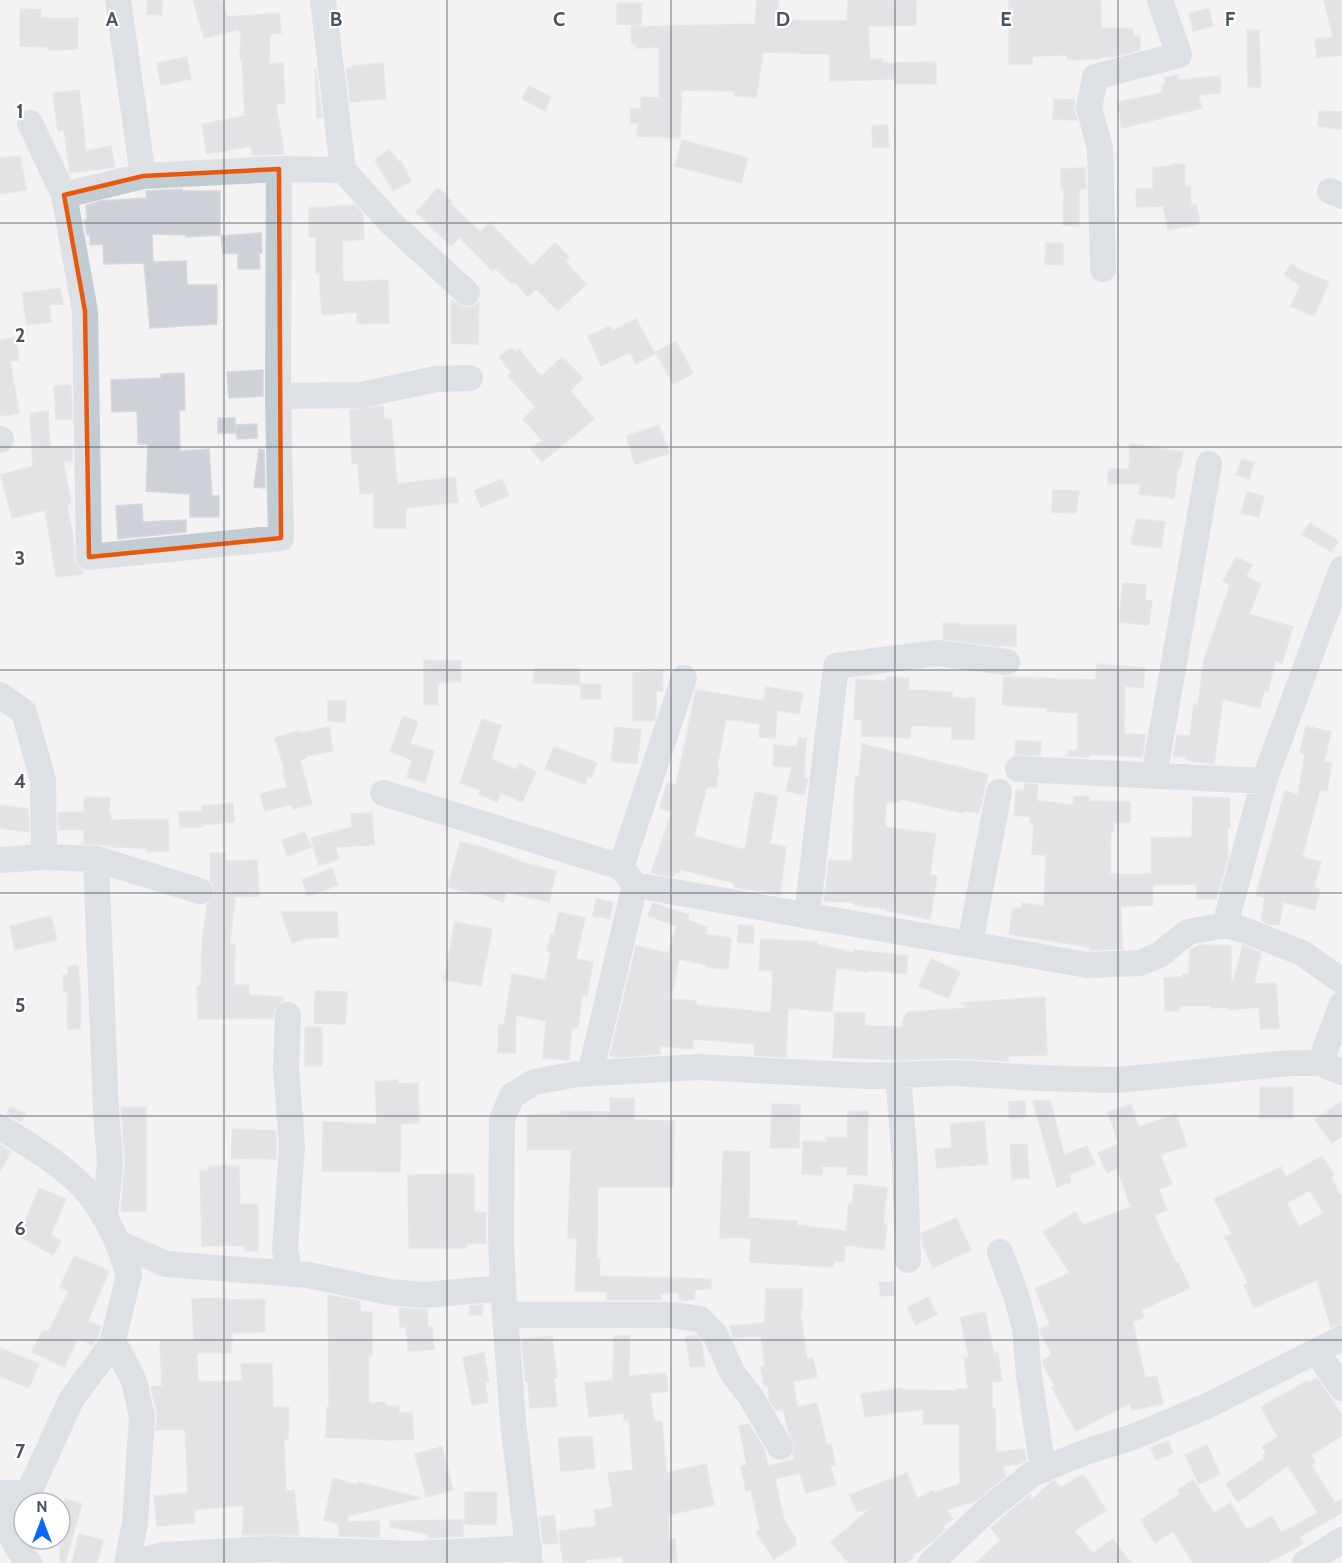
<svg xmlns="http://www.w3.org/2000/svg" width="1342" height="1563" font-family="Cabin,sans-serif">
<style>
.building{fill:#ced1d8;stroke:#d6d8de;stroke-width:1.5;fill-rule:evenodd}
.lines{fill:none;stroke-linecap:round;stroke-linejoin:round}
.minor{stroke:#c2ccd5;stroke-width:26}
.marked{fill:none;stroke:#e8590c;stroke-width:4.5;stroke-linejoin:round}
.grid{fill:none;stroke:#485462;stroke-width:1.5;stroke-opacity:0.55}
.grid-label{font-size:20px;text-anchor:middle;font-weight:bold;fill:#485462;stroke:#fff;stroke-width:4.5;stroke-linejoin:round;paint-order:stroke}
</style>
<rect width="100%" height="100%" fill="#f4f2f2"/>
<path class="building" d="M147,0h15v15l-15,-1z
M193,0h29l5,17 52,-4 2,20 -11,1 -1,30 14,-1 2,40 -9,1 8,50 -31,1 -2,-9 -44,8 -5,-30 43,-8 -3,-57h-2l1,-23 -2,-7 -35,9z
M757,0h21v20l69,1 1,-21h68v25l-48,1 2,33h13v4l53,-1v22h-41v-5l-65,2v-27l-67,-2 -7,46 -22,-3 1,-4 -53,-1 -2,48 -43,-2 1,-13h-8l1,-15 10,1v-12l18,1v-51l-23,1v-4h-4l-1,-17 124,-3z
M1009,0h92v28h32v8h7v14l-28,7h-13v2l-32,1v-5l-35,1v8h-23z
M1324,0h18v55l-25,3 -2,-19 18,-2z
M617,3h25l-1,22 -24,-1z
M20,9l21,1v8h37v31l-30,1v-3l-28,-1z
M1209,9l4,17 -20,5 -4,-18z
M1247,30h12l2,57h-13z
M187,57l4,22 -30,6 -4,-22z
M383,63l3,36 -36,3 -4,-34h6v-2z
M315,70h1l6,47 -5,1z
M1178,75l1,5 41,-4 1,17 -23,2 4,13 -80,20 -5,-26 46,-9 -1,-8 4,-1 -2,-6z
M529,86l22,11 -6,14 -23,-12z
M79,90l7,61 25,-5 4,21 -45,6 -6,-43 -6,1 -5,-38z
M1054,99l21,1 -1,11 3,9 -24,-1z
M1319,111l23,1v17l-24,-3z
M887,125l2,22 -16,1 -1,-22z
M682,140l66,18 -7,25 -66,-17z
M389,149l10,13 2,-1 10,20 -18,10 -18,-31z
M20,156l6,34 -26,4v-36z
M1172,164h13v22h5l1,20 5,-2 4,20 -32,6 -5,-24 -26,1 -1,-18 17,-1v-21l19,-1z
M1085,168l1,21h-7v37l-16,-1 1,-36h-3v-20z
M438,188l14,13 -2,2 30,29 10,-9 42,43 23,-23 14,14 -4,4 21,23 -28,27 -22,-22 -8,8 -14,-15 -2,2 -17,-16 -2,3 -34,-34 -8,9 -35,-34z
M182,189l1,2h37v44l-34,2 -1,-2 -33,-1 1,28 33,-1 1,24h30v39l-67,4 -6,-65 -40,1 -1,-20 -13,1v-10h-3l-3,-15h3l-1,-15 15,-4 46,-3 -1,-7z
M355,205l8,9 1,25 -22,2 1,41 45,-2 1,43 -32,1v-12l-35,3 -3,-42h-3v-36h-7v-29z
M261,233l1,20h-3l1,16h-22v-16l-15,1 -2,-18z
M1046,243h17v22l-18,-1z
M1292,264l10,7 27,11 -15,34 -23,-10 9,-20 -16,-12z
M60,288l3,16 -14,1 2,17 -24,3 -5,-32z
M451,300l13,8 8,-1 7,-5 -1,42 -27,-1z
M636,319l19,35 -19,10 -6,-12 -29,14 -13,-30 22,-10 2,5z
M16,338l3,22 -9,1 9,52 -19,3v-76z
M676,341l17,32 -20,11 -17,-32z
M511,348l4,4 4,-3 22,28 21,-20 21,21 -13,13 24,28 -52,43 -11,-13 11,-9 -19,-21 13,-12 -28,-31 4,-3 -13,-16z
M263,370v26l-34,2 -2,-26z
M184,373l1,37h-6l1,41 29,-2 3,47h7v21h-29v-23l-44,-3 2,-47h-10l-1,-33 -25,1 -1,-32 50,-2v-4z
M71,385l1,34 -16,1 -2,-34z
M383,406l1,13h7l6,65 58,-7 3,25 -52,6v20h-32v-35l-14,1 -2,-31 -6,1 -2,-54z
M48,411l2,36 22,-1v15h-9l8,42 -4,1 7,39v15l2,6 7,7v3l-27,3 -11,-67 -33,8 -11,-43 32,-9 -3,-52z
M218,418h17v15h-17z
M257,424v14l-20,1 -1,-14z
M659,425l10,28 -34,11 -9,-28z
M1130,444l53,8 -3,16h-2l-4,30 -35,-4 2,-10h-33v-15h21z
M259,449l5,1 1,38 -11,-1z
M1242,459l12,4 -5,16 -13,-4z
M502,479l7,16 -28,12 -7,-16z
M1053,490l26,1 -3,22 -24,-1z
M1247,492l17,4 -5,21 -18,-4z
M142,504l1,18 43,-2v12l-68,7 -2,-33z
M1136,519l29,3 -4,26 -30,-4z
M1310,523l28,18 -7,11 -29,-18z
M1236,557l16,8 -6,11 15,8 -12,30 44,13 -11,36 -7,-2 -7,31 -4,-1 -4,17 -37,-9 -9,65 -28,-4v-3l-13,-1 4,-21 13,1 4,-32 4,1 6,-45 26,-75 -7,-4z
M1123,583l23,2 -1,15 7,1 -3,24 -30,-3z
M943,623h16v2h57v21h-19l-54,-7z
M424,660l37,1v21h-23v23h-14z
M1097,664l48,4 -2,20 -18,-2 -1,48 22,1 -4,22 -53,-3v3l-21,-1v-6h10v-37l-31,-2v-3l-45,-3 2,-28 92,3z
M534,669h45l1,16 -47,-2z
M662,671l1,20h-7v24l-2,6h-21v-48z
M887,677l22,1 -1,12 44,2v6h23l-1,42 -22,-1v-12l-41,-2 -1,13 -48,-2v-16l-8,-1 2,-40 30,2z
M581,684h20v15h-20z
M766,687l37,6 -4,21 -22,-4 -2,28 -16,-1 1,-13 -34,-5 -9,48 2,1 -3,20 -9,-2 -13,50 51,14 10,-58 23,4 -8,48 16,3 -6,48 -46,-8v-4l-54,-14 -1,4 -4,-1 -2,5 -22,-4 21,-62 -12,-3 7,-25 9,2 20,-95 68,11z
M328,700l18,1 -1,21 -17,-1z
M403,716l15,6 -8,22 24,7 -9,32 -18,-6 5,-17 -22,-9z
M482,719l19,6 -10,34 25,11 3,-7 17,9 -14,30 -21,-9 -4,9 -18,-8 2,-4 -21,-7z
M1306,726l25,6 -7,30 8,1 -5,28 -7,-1 -18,67 19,5 -7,25 6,2 -5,21 -32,-8 -4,23 -10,-1 -8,-4 4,-23 -9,-2 29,-104 13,4 7,-41 -5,-2z
M329,727l4,24 -27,5v2l-6,2 12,44 -19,5 -2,-5 -26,7 -5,-17 27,-7 -4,-16h2l-10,-33 23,-7 1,2z
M615,727l26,3 -4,34 -26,-3z
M799,738l7,1 -2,39 4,1 -4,16 -18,-4 6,-24 -19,-1 1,-21 23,2z
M1016,740l25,2 -1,13h-25z
M862,744l126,30 -9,39 -16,-2 -1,2 -62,-14v3h-14l-1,25 51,7 -6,41 7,1 -7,43 -43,-8v-2l-33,-4v-3l-30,-1 5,-41 23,1 3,-80v-4h4z
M554,747l43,16 -6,15 -4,-2 -2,8 -40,-15z
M1025,784l13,1 -1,16 36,4 1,-9h15v5l41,1v20l-16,1 -1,8h-2l-1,43h41v-36l41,-1 1,-40 37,1v30h-3l1,30 -12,41h-19v-15l-44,1v20l-32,1 1,43 -32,1v-3l-81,-13 4,-26 8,1 1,-6 22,3 2,-51 -14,-1 2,-31h-4l1,-6 -17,-2 2,-25h8z
M84,797l26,1 -1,16h2v6l57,-1 1,32 -22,1v-4l-35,-1v-2l-28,-1v-14h-25l-1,-18h26z
M233,803l1,19 -33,3 1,2 -22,1 -1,-16 23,-1v-5z
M0,805l28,4 1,23 -29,-4z
M372,813l2,32 -39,2 4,12 -20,6 -8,-27 41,-11 -1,-13z
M305,832l6,15 -24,9 -5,-16z
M460,842l22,5 36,13 -1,1 39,10 -7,31 -43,-10 -3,10 -27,-10 -1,2 -27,-7z
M210,853h15l1,8 31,-1 2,36 -24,1 -5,48h5l-1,40h15v10l34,2v4l-8,7 -2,10 -75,1 -1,-33h4l1,-42 5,-40 7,-9v-8l-4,-7z
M332,868l6,17 -30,11 -6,-16z
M596,899l17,3 -3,17 -17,-3z
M653,903l36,12 -1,5 19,7 -2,7 26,4 -3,31 -21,-2v-2l-28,-6 -8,40 25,2v4l75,8 2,-42 -14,-1 2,-31 56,3 -1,2 38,9v-3l54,6 -2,18 -37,-4 -1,2 -32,-4 -4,44 -44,-4 -2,49 -32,-2 1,-11 -62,-5v10l-32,-3 -1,8 -43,3 -7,-2 26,-109 32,7 9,-27 -29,-10z
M281,912h56l1,25 -31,1 -15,5z
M559,912l26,6 -9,41 17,3 -6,34 -5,-1 -4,33 -6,-1 -3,33 -26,-2 3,-37 -30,-6 -1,38h-17v-28h6l8,-51 33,6 6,-28 -4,-1 4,-17h3z
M51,916l6,24 -42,10 -5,-24z
M455,922l37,7 -11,57 -37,-6z
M738,925l16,1 -1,17 -15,-1z
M1200,945l31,1v36h2l10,-37 18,8 -7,31 22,-1 3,45 -18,1 -2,-22 -31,3v-3l-17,1v-3l-31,1v5h-15l-1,-33 18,-1v-3h7l1,-24z
M931,959l29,13 -12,26 -29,-12z
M68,966h10l3,35 -1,28h-13l1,-37h-4l-1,-17h5z
M315,991l32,1 -2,32 -31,-1z
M1045,997l2,58 -39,1v5l-55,-3 -51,2 -69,-3 2,-45 30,1v13l38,1v-7l4,-8 63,-4 -11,-5z
M305,1027h17v39h-17z
M398,1080v4l20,-1 1,40 -18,1 -1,48 -78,-1 1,-49 54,2 -2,-42z
M1260,1087h33v31h-33z
M610,1098h24v22l40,1 -1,66h-75l-1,72h3l-1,17 112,3v9l-16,2 -1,10h-14l-2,-8 -18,2 1,6h-55l1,-8 -32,-1 2,-53h-9l3,-88h-44v-35l34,-1v-3l49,1z
M1050,1100l14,55 23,-9 8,18 -26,11 2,7 -14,5 -24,-86z
M1025,1101l1,16 -17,1v-16z
M1342,1101v35l-10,7 -17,-23z
M772,1104l28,1 -1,43h-29z
M1131,1105l8,22 37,-13 11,32 -27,9 12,29 -13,5 8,21 -13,5 22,48 2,-1 12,26 -49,22 3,7 -11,5 12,56 12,-2 6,28 -31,6 -2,-7 -54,28 -24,-43 3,-2 -12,-22v-4l9,-5 -11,-21 -1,-5 10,-5 -15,-35 35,-16 -27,-41 32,-20 8,13 48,-18 -14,-39 -10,5 -9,-20 21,-9 -11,-32z
M10,1107l15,6 -4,9 -14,-8z
M121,1107h25v104l-25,1 4,-51z
M848,1111h20l-1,64 -20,-1v-7l-25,-1v9l-20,-1 1,-33 23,1v-5l21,1z
M984,1121l4,43 -51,4 -2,-19 17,-1 -2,-24z
M233,1129l43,2v28l-45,-1z
M1027,1144l2,34 -17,1 -2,-34z
M0,1145l11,7 -11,19z
M723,1151l27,1 -1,66 48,3 -1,4 50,6 3,-27h3l2,-20 33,4 -4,36h4l-3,26 -39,-5 -1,17 -10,-1 -1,6 -83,-5 1,-24h-31z
M1322,1156l12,19 -3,2 11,20v126l-11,4 -14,-47 -63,28 -10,-23 4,-2 -23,-46 7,-3 -18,-35 67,-32 5,10zM1310,1190l14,23 -25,14 -12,-24z
M208,1166h31l1,38h18v47h-14v-6l-42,1 -2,-75h9z
M474,1174v38h12v32l-19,-1v5h-58l-1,-73z
M39,1188l27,11 -15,36 10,6 -8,14 -34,-19z
M956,1218l15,32 -38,18 -10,-22 -1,-13z
M74,1256l35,15 -21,50 13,6 -3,10 -6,8 -14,-7 -14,29 -32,-15 11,-22 5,2 21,-41 -9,-4z
M893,1282l2,13 -14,1 -2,-13z
M766,1289h36v21h-2l7,49 6,-1 4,19 -24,4 4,26 20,-4 10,43 4,-1 4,20 -5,1 6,19 -30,8 -6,-20 -25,6 9,41 12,19v6l-22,14 -18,-27 4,-3 -9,-39 -5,1 -5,-25 6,-1 -8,-39 10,-2 15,25 4,17 26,-6 -1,-6 2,-8 -7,-16 -5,-21 -7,1 -7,-11 -1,-13h-4l-3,-19 4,-1 -4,-30 -28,2 -3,-12 35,-3z
M328,1295l32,6v11h12v44h-3v47l17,-1v4h13v7l13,-1 2,27 -25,1 -63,-3 1,-30h2z
M928,1297l9,17 -21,11 -9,-17z
M228,1298v2l37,-1v33l-33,1 -1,20h-34l1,29 44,-1 -1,-17 31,-1 1,44h16l-1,32h-4l2,52 8,-1 5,45h-57l2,-30 -51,5 2,13 -38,3 -3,-30 34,-3 -3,-63h-29l1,-16 -6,-27 11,-1 -2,-45 34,-1 -2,-41z
M483,1305l-1,10h-13l1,-9z
M399,1308l28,2 1,17h4l2,22 -26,2 -2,-24h-6z
M985,1312l9,42 4,-1 4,28 -10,1v27h3l1,43 29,-3 1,11 -6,4 -18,2 4,10 -31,25 -29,9 7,9 -10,7 2,3 -10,10 -23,17 2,1 -7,6h-58l-18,-21 39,-33 -13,3 -7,-17 57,-22 10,26 16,-9 1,3 26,-9 -1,-60h-36l1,-15 -59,8 -4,-23 41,-6v2l54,1v-2h12l-4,-32h5l-9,-40z
M695,1335l6,6 4,25 -15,1 -4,-30z
M552,1336l5,41 -3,1 3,28 -27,2 -2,-27h-3l-3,-42z
M614,1336h16l-1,40 37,-3 2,18 -18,2 4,29 8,-1 4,52 40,-9 8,41 -46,10 1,25 6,-1 2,24h-54v-7l-37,4v3h-23l-4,-32 37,-5 -2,-16 19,-3 -5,-34 25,-3 -4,-51 -5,1v-7l-35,4 -4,-34 28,-3z
M0,1348l39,16 -10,24 -29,-12z
M484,1353l5,28 -4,1 3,20 -16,3 -9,-48z
M1317,1378l25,37v20l-31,20 4,7 -4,3 24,38 7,-3v13l-43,24 4,7 -36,19h-74l-20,-32 -18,12 -14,-23 39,-26 -2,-4 15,-10 21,33 16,-10 17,27 25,-14 9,17 37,-20 -30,-48 -50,37 -12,-18 39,-26 -2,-3 3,-2 -4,-6 16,-10 -17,-30 46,-26 1,2z
M592,1436l3,32 -34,3 -3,-33z
M1168,1441l5,12 -17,7 -5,-12z
M1207,1445l13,29 -21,10 -14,-29z
M442,1447l11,43 -27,7 -11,-43z
M1083,1474l23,36 -32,21 19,22 20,-14 18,24h-155l25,-23 -10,-12 18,-16 21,-17 1,6 20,-19 4,-1 6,7z
M333,1478l24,7 1,-3 63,16 -74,18 1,6 31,-1 1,17 -41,-2 -1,-13 -14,-3z
M465,1492h32l-1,33 -31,-1z
M65,1499l17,5 -17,59h-5v-56l3,1z
M554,1515l4,28 -15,1 -3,-27z
M463,1520v16l-35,2v-4l-38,-7 1,-6z
M79,1534l24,6 -6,23h-25z"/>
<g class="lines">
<path class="minor" d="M118,0l25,176
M323,0l20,170 48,53 76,70
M30,123l34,72
M279,169l-1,227 3,142 -192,19 -4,-246 -21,-116 79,-19 136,-7 64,1
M1330,191l12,5
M1103,269l-3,-121 -11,-40 6,-31 84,-22 -19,-55
M278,396l83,-1 75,-16 34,-1
M0,440l1,-1
M0,695l24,17 19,68 1,77
M1018,769l246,12
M1154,776l55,-312
M383,793l238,74 14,18 452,80 53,-2 19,-8 29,-23 37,-7 22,6 55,22 40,28
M96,859l104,32
M0,860l44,-3 52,2 10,251 4,52 -5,55
M621,867l63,-189
M807,916l29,-250 101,-13 70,9
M1225,925l39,-144 78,-212
M970,943l29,-151
M288,1015l-2,53 6,77 -7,105 5,24
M1320,1063l22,-59
M590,1074l45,-189
M898,1074l7,89 3,97
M0,1127c30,19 67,40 90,68 12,15 20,31 28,48l48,21 142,11 81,17 35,3 79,-7
M1000,1252l16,43 9,33 4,48 14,94
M505,1315h166l29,4 15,15 18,40 18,23 29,50
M112,1344l6,6 16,31 8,36 -7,106 -8,40
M1316,1351l26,37
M0,1493h28
M0,1512l17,35 12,16
M10,1534l61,-134 41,-56 17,-69 -11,-32
M131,1563l33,-8 103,-6 148,5 114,-6
M530,1563l-17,-141 -10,-134 -2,-50 1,-119 10,-23 22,-14 43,-8 120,-7 170,9 85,-3 86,5 79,2 174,-17h29l22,9
M931,1563l55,-52 46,-37 56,-23 45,-14 74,-31 135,-68
M1305,1563l37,-23"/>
</g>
<path d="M0 0H1342V1563H0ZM279,169l2,369 -192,19 -4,-246 -21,-116 79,-19z" fill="#f4f2f2" fill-opacity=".55" fill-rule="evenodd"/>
<path class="marked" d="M279,169l2,369 -192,19 -4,-246 -21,-116 79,-19z"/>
<path class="grid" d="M224,0v1563M447,0v1563M671,0v1563M895,0v1563M1118,0v1563M0,223h1342M0,447h1342M0,670h1342M0,893h1342M0,1116h1342M0,1340h1342"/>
<g class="grid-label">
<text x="112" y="26">A</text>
<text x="336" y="26">B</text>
<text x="559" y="26">C</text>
<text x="783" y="26">D</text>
<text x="1006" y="26">E</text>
<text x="1230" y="26">F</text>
<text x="20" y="118">1</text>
<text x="20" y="342">2</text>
<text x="20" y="565">3</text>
<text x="20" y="788">4</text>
<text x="20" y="1012">5</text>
<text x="20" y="1235">6</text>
<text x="20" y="1458">7</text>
</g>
<g transform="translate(42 1521)"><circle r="28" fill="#ffffff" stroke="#b6bbc0" stroke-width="1.5"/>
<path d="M0-4.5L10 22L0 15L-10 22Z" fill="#0967f7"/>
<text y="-9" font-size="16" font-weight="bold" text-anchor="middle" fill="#485462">N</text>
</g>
</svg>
